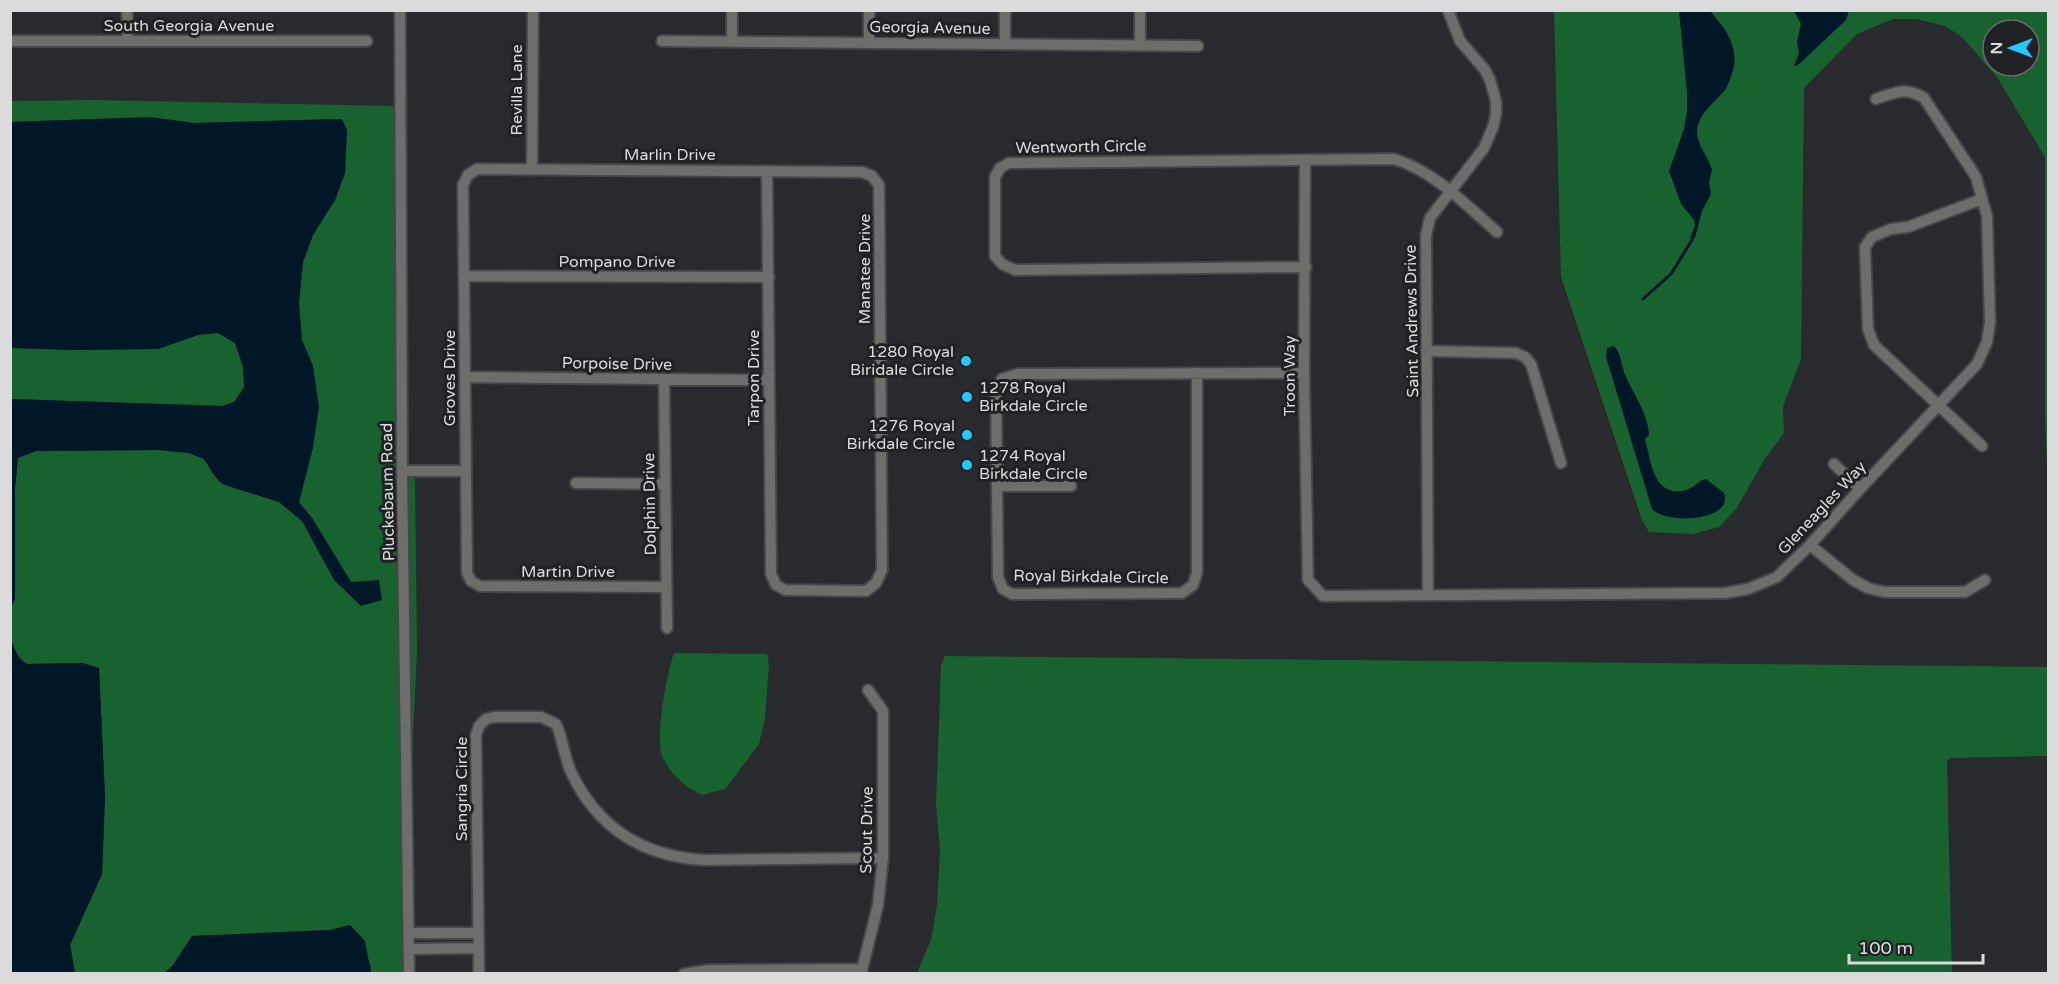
<svg xmlns="http://www.w3.org/2000/svg" width="2059" height="984" font-family="'Varela Round',sans-serif">
<style>
.green{fill:#17622e;fill-rule:evenodd}
.water{fill:#001728}
.lines{fill:none;stroke-linecap:round;stroke-linejoin:round}
.stream{stroke:#001728;stroke-width:3}
.minor-casing{stroke:#454649;stroke-width:14}
.minor{stroke:#6d6d6b;stroke-width:10}
.poi-dot{fill:#24c9fe;stroke:#202124;stroke-width:2}
.labels{text-anchor:middle;dominant-baseline:central;stroke-width:6;stroke-linejoin:round;paint-order:stroke}
.street-label{font-size:16px;fill:#dbdbde;stroke:#202124}
.poi-label{font-size:16px;fill:#dbdbde;stroke:#202124;text-anchor:end}
</style>
<rect width="100%" height="100%" fill="#292a2d"/>
<path class="green" d="M1554,11h494v481l-3,-74v-261l-48,-80 -35,-40 -17,-11 -29,-7h-23l-36,15 -53,54 -3,271 -18,48 1,26 -18,24 -30,52 -17,18 -26,7 -44,-2 -7,-12 -81,-243zM1993,30h36v36h-36z
M94,100l302,6 8,867h-33v-7l-21,-41 -20,5 -138,6 -19,29 -8,8h-90l-5,-28 32,-71 3,-77 -6,-129 -16,-5 -56,1c-19,-13 -22,-46 -12,-65v-110l3,-32 18,-6 122,-1 31,3 15,6 10,16 8,9 57,18 23,19 49,61 -39,-64 -13,-16 14,-55v-81l-11,-25 -3,-38 4,-41 10,-27 22,-35 10,-27 2,-43 -16,-11 -137,4 -44,-6 -139,5 -1,-21z
M218,333l17,10 8,24 1,20 -10,15 -12,4 -211,-7v-51l62,2 85,-1 40,-14z
M408,475h7l2,176 -5,108z
M674,653l93,1 2,11 -4,53 -6,26 -34,45 -23,6c-17,-8 -30,-19 -39,-37 -9,-17 4,-86 11,-105z
M945,656l1103,11v89l-97,2 -4,3 5,212h-1035l14,-33 6,-35 3,-54 -4,-47 5,-138z"/>
<path class="water" d="M1679,11h31c18,20 31,39 21,66 -2,4 -3,9 -6,13 -10,12 -27,24 -28,41 0,15 12,26 15,39l-3,12 2,12 -9,17 -7,27 -3,2 -2,-2 5,-12 -1,-6 -13,-16 -12,-33 15,-42 3,-18v-18z
M1794,11h55l-3,9 -49,46h-3l5,-13 -2,-11 4,-18z
M150,117l44,6 148,-4 5,11 -2,43 -10,27 -22,35 -10,27 -4,41 3,37 11,26 6,41 -6,40 -14,55 13,16 39,64 28,-2 3,20 -21,6 -27,-26 -32,-59 -23,-19 -57,-18 -8,-9 -10,-16 -15,-6 -31,-3 -122,1 -18,7 -3,31v110l-4,8v-208l211,7 12,-4 10,-15 -1,-20 -8,-24 -17,-10 -20,2 -40,14 -85,1 -62,-2v-226z
M1614,346c7,7 7,17 10,26 8,21 24,40 25,63l-4,4c6,21 8,60 41,51 8,-2 12,-10 20,-11l18,14c10,28 -57,32 -72,16l-46,-152 1,-9z
M10,639l9,20 8,5 56,-1 16,5 6,129 -3,77 -32,71 5,28h-64z
M350,925l15,16 6,32h-206l8,-8 19,-29 138,-6z"/>
<g class="lines">
<path class="stream" d="M1643,299l28,-25 21,-34"/>
<g class="minor-casing">
<path id="minor" d="M127,10l1,31
M400,10l2,461 7,503
M732,10v32
M869,10v32
M1005,10v33
M1140,10v34
M10,41h357
M662,41l536,5
M1305,160l-1,213 4,207 15,16 402,-3 23,-4 29,-12 33,-32 50,-56 117,-125 10,-22 3,-20 -3,-106 -11,-39 -52,-79c-18,-11 -29,-6 -48,1
M532,169l1,-159
M1982,199l-74,28 -17,2 -19,8 -7,10 3,82 6,16 108,101
M1306,267l-291,3 -13,-6 -7,-8v-79l5,-9 9,-5 385,-4c40,12 72,46 103,73
M464,276l305,1
M1427,351l89,2 9,4 6,7 30,99
M1197,373v200l-4,12 -11,8 -170,1 -9,-5 -5,-12 -2,-188 6,-10 16,-5 286,-1
M465,377l303,3
M664,379l3,249
M1834,464l26,25
M402,471h64
M576,483l89,1
M997,486h74
M1810,545l43,35 15,8 16,4h81l20,-12
M666,587l-186,-1 -9,-5 -4,-8 -4,-388 5,-10 9,-6 385,3 10,4 7,9 3,385 -6,13 -10,8 -81,-1 -9,-5 -5,-11 -4,-403
M1428,595l-2,-360 4,-17 54,-70 9,-21 3,-13v-13l-6,-21 -5,-10 -25,-29 -12,-31
M409,933h69
M409,949l69,-1
M479,974l-3,-239 3,-9 7,-7 8,-2h47l15,7c7,15 8,32 15,48 27,57 73,85 135,88l177,-2
M684,974l25,-4 153,-1
M861,974l17,-69 5,-47v-147l-15,-21"/>
</g>
<use href="#minor" class="minor"/>
</g>
<g class="poi-dot">
<circle cx="966" cy="361" r="6"/>
<circle cx="967" cy="397" r="6"/>
<circle cx="967" cy="435" r="6"/>
<circle cx="967" cy="465" r="6"/>
</g>
<g class="labels">
<g class="street-label">
<text x="189" y="26">South Georgia Avenue</text>
<text transform="translate(930 28) rotate(1)">Georgia Avenue</text>
<text transform="translate(517 90) rotate(-90)">Revilla Lane</text>
<text transform="translate(1081 147) rotate(-1)">Wentworth Circle</text>
<text x="670" y="155">Marlin Drive</text>
<text x="617" y="262">Pompano Drive</text>
<text transform="translate(865 269) rotate(-90)">Manatee Drive</text>
<text transform="translate(1412 321) rotate(-91)">Saint Andrews Drive</text>
<text transform="translate(617 364) rotate(1)">Porpoise Drive</text>
<text transform="translate(1290 376) rotate(-90)">Troon Way</text>
<text transform="translate(450 378) rotate(-90)">Groves Drive</text>
<text transform="translate(754 378) rotate(-90)">Tarpon Drive</text>
<text transform="translate(388 492) rotate(-91)">Pluckebaum Road</text>
<text transform="translate(650 504) rotate(-91)">Dolphin Drive</text>
<text transform="translate(1822 508) rotate(-47)">Gleneagles Way</text>
<text x="568" y="572">Martin Drive</text>
<text transform="translate(1091 577) rotate(1)">Royal Birkdale Circle</text>
<text transform="translate(462 789) rotate(-90)">Sangria Circle</text>
<text transform="translate(867 830) rotate(-89)">Scout Drive</text>
</g>
<g class="poi-label">
<text x="954" y="352">1280 Royal<tspan x="954" dy="18">Biridale Circle</tspan></text>
<text x="979" y="388" text-anchor="start">1278 Royal<tspan x="979" dy="18">Birkdale Circle</tspan></text>
<text x="955" y="426">1276 Royal<tspan x="955" dy="18">Birkdale Circle</tspan></text>
<text x="979" y="456" text-anchor="start">1274 Royal<tspan x="979" dy="18">Birkdale Circle</tspan></text>
</g>
</g>
<rect width="2059" height="984" fill="none" stroke="#dbdbde" stroke-width="24"/>
<g transform="translate(2011 48) rotate(270)"><circle r="28" fill="#202124" stroke="#6b6b6e" stroke-width="1.5"/>
<path d="M0-4.5L10 22L0 15L-10 22Z" fill="#24c9fe"/>
<text y="-9" font-size="16" font-weight="bold" text-anchor="middle" fill="#dbdbde">N</text>
</g>
<path d="M1849 954v9h134v-9" fill="none" stroke="#dbdbde" stroke-width="3"/>
<text x="1858" y="954" font-size="18" fill="#dbdbde" stroke="#202124" stroke-width="4.5" paint-order="stroke">100 m</text>
</svg>
